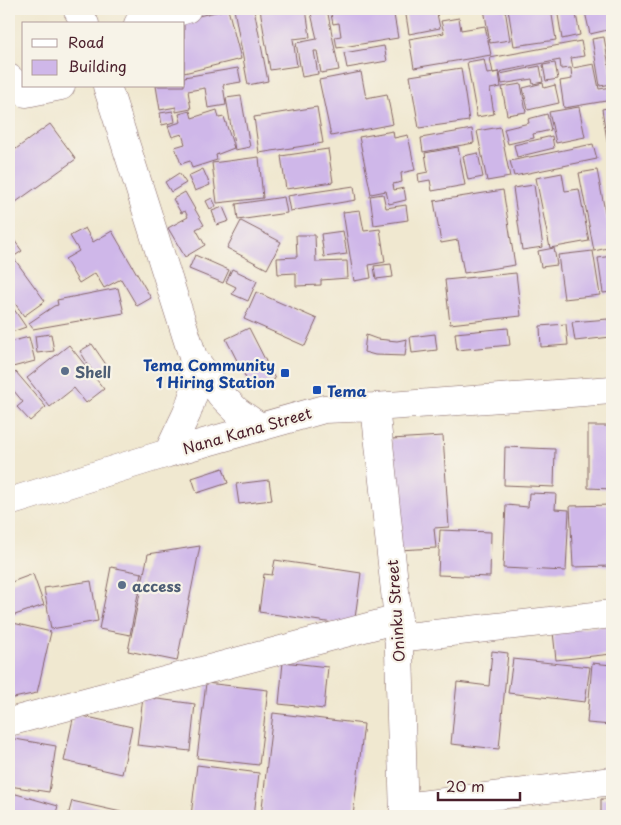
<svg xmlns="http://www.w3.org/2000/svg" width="621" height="825" font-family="'Playpen Sans',sans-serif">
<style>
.building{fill:#cfb7e9}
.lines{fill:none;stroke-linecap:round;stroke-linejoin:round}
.minor-casing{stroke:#846565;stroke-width:29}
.minor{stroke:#fff;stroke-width:28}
.service-dot{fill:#5c6f8a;stroke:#f7f3e8;stroke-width:2}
.transit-dot{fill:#1a4fb4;stroke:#f7f3e8;stroke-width:2}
.labels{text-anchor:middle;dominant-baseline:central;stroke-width:4.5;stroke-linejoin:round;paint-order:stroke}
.transit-label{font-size:15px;font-weight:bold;fill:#164399;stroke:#f7f3e8;text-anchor:end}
.service-label{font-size:15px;font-weight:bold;fill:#4e5e75;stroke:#f7f3e8;text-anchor:start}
.street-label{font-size:15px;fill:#4a1f2b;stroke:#f7f3e8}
</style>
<rect width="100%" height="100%" fill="#f7f3e8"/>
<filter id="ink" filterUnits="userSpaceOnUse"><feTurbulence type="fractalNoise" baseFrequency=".02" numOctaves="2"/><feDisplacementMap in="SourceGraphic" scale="10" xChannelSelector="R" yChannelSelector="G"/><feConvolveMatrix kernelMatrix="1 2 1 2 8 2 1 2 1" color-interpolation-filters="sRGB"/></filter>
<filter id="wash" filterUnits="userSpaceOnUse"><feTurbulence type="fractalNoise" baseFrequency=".0096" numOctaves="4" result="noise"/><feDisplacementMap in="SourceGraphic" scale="20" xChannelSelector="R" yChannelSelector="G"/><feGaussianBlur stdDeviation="1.12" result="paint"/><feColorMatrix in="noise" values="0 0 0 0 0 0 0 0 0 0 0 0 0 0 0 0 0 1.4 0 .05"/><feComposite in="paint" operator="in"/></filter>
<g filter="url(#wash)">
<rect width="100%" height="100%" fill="#f0e8d0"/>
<g id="blocks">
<path class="building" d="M228,9l13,50 -57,14v-49l-15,-1z
M234,9h20l14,72 -20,4z
M260,9h46l4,28 -17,2 4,27 -27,4z
M310,9h17l12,61 -18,3 -4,-22h-3l4,23 -16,3 -6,-34 21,-4z
M339,9h10v1l10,-1h34l5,29 -61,10 -2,-11 6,-1 -2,-13 -6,1 -2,-10 8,-2z
M405,9h31l4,19 -31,6z
M484,9h21l5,31 -20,3z
M508,9h43l5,31 -42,6z
M557,9h18l5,26 -18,4z
M593,9h19v20l-22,5 -5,-22 8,-2z
M459,18l2,12 24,-4 6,29 -77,13 -5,-29 35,-6 -3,-12z
M604,37l8,47 -12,2 -8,-47z
M581,41l3,15 -13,2 2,10 21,-4 5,25 13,-2v13l-48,8 -4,-27 12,-2 -1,-11 -10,1 -1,-9 -67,13 -3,-15z
M384,46l3,15 -40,7 -3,-15z
M484,59l3,15 12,-2 2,15 -11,2 4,25 -17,3 -10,-55z
M555,63l3,16 -12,2 -3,-16z
M540,66l3,16 -10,2 -1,-5 -30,5 -2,-10z
M238,68l3,14 -18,3 3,20 -18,3 -3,-20 -17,3 3,18 -15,3v-5l-16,3 -4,-24h28v-9z
M461,68l8,53 -50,7 -9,-52z
M361,72l5,26 21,-4 6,30 -62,12 -12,-56z
M543,83l1,5 11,-3 4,18 -31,7 -5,-22z
M521,84l5,28 -19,3 -5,-28z
M241,96l9,51 -15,3 -9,-52z
M317,107l6,36 -64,10 -5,-36z
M579,107l6,30 -29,6 -7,-31z
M612,107v58h-1l-9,-56z
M217,110l2,8 5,-1 10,31 -18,7 1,5 -25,8 -2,-7 -9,3 -6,-17 10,-3 -3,-10 -10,3 -4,-11 13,-4 -2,-8 11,-3 2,7z
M173,111l2,11 -13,3 -2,-12z
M547,114l4,16 -18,4 1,4 -26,6 -4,-15 25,-6 -1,-4z
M50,124l26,35 -67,48v-53z
M500,127l10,50 -23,4 -10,-50z
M472,129l2,14 -51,9 -2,-14z
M393,131l1,7 14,-3 7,35 -14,3 1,9 -9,2 1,6 10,-2 2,12 -17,4 -3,-13 -15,3 -12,-57z
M552,136l2,12 -37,9 -3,-12z
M593,144l4,15 -83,17 -4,-15z
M458,147l7,38 -33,6 -2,-11 -11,2 -1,-8 10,-2 -3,-19z
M328,149l5,33 -47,7 -5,-33z
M478,153l5,24 -15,3 -5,-24z
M259,157l4,41 -46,5 -5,-40z
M203,169l7,16 -15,6 -7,-15z
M597,170l15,77 -18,4 -15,-78z
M612,170v18h-1l-2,-17z
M179,173l7,10 -15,9 -6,-10z
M562,173l3,18 14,-2 10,52 -39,7 -14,-70z
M534,185l9,62 -21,3 -9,-62z
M354,186l2,14 -66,11 -3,-15z
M503,190l12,75 -51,8 -6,-33 -17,3 -7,-42z
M185,192l19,33 -8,4 9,16 -20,12 -17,-29 20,-11 -3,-6 -4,2 -8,-14z
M383,194l3,14 20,-3 2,15 -34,5 -4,-29z
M284,197l3,16 -49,7 -2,-16z
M212,198l4,8 -6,3 -4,-8z
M223,207l6,14 -12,4 -5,-14z
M360,210l4,21 16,-2 5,33 -16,3 2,13 -17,3 -11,-69z
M241,221l40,21 -14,27 -40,-21z
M85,228l8,14 19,-11 39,67 -14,8 -16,-27 -17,9 -9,-15 -16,10 -14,-24 14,-8 -9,-15z
M343,231l4,23 -23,3 -3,-23z
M9,233l13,18 -9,6 32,44 -21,15 -15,-21z
M296,235h19l1,27 31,-1 1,17 -27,2v5l-25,1v-13l-18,1 -1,-16 20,-1z
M554,248l3,17 -16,2 -3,-16z
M593,251l7,44 -36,4 -6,-44z
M195,255l34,15 -6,13 -34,-14z
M612,256v36l-9,1 -5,-35z
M391,264l2,13 -17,2 -2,-13z
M232,269l25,12 -9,20 -16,-7 4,-7 -10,-5z
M516,273l5,43 -71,8 -5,-44z
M118,288l6,25 -91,16 -4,-6 25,-17 4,-1 -1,-5z
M256,292l61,27 -12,27 -61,-27z
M9,302l17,25 -17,6z
M608,319l3,18 -36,4 -3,-19z
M566,324l2,21 -27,2 -1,-21z
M249,328l26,51 -23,11 -26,-51z
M508,328l2,17 -53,5 -2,-17z
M51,334l3,17 -17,2 -2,-17z
M435,334l2,16 -25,3 -2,-16z
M366,335l11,4 20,2 10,-2 -2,17 -30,-1 -11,-3z
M29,337l6,24 -26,7v-26z
M92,344l15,22 -13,8 -14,-23z
M69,345l35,44 -18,14 -12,-15 -24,19 -23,-29z
M16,372l30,35 -16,14 -13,-14 6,-5 -14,-17v-7z
M588,426h24v63l-24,-1z
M443,436l6,91 -15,1 2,20 -38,2 -7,-111z
M505,447l50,2 -1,38 -50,-2z
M223,468l5,15 -31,10 -5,-15z
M269,480l3,20 -33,4 -3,-20z
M529,493l27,1 -1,15 14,1 -3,61 -63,-3 3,-63 22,2z
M612,505v61l-39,1 -3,-61z
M440,530l51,2 -1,45 -52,-2z
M200,546l-23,115 -49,-10 20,-97z
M275,560l86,13 -7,53 -95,-14 5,-38 8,1z
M111,567l31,6 -12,62 -31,-6z
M33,574l11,31 -35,12v-34z
M91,581l7,40 -47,8 -7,-41z
M9,622l42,10 -14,61 -28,6z
M612,625v29l-56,6 -3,-28z
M492,651l16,2 -9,96 -48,-5 6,-62 32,4z
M513,659l77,8 -5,35 -77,-9z
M283,662l45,5 -4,42 -45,-5z
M592,663l20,2v60l-25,-2z
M206,683l62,7 -9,75 -62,-7z
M143,697l52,7 -5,47 -53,-6z
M273,713l91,11 -11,92h-92z
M74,714l58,13 -10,47 -58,-13z
M9,738l47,8 -7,46 -40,-6z
M197,765l62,8 -5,43h-63z
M9,792l49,14 -3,10h-46z
M601,799h11v17h-11z
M72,801l49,11 -1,4h-52z
M464,810v6h-35z"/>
</g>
</g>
<g filter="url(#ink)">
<use href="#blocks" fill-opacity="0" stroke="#846565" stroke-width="1"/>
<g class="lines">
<g class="minor-casing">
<path id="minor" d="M77,9l8,15
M138,24l49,-15
M9,78l17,15 35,-7
M107,86l86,271 2,32 -8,24 -19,40
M193,357l28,38 16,16 23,16
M375,407l23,212 6,197
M9,502l159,-49 156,-44 51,-2 237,-17
M398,638l214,-24
M9,722l389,-103
M404,807l208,-26"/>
</g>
<use href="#minor" class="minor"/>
</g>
</g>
<g class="service-dot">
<circle cx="65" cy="371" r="5"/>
<circle cx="122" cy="585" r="5"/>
</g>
<g class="transit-dot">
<rect x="280" y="368" width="10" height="10" rx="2.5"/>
<rect x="312" y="385" width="10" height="10" rx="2.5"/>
</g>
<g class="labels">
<g class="transit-label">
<text x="275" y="364">Tema Community<tspan x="275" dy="17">1 Hiring Station</tspan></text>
<text x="327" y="390" text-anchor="start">Tema</text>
</g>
<g class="service-label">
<text x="75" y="371">Shell</text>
<text x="132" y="585">access</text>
</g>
<g class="street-label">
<text transform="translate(247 430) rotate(-16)">Nana Kana Street</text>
<text transform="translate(395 611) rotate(-94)">Oninku Street</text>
</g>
</g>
<rect width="621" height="825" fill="none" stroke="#f7f3e8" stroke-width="30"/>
<rect x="22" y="22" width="162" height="65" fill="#f7f3e8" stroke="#b29e9c"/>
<rect x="32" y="39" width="25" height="8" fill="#ffffff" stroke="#b29e9c"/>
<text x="68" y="48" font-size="15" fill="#4a1f2b">Road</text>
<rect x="32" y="60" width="25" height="15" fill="#cfb7e9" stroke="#b29e9c"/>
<text x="68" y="72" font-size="15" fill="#4a1f2b">Building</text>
<path d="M438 792v8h82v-8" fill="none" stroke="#4a1f2b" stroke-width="2.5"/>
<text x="446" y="792" font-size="15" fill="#4a1f2b" stroke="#f7f3e8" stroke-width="4" paint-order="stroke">20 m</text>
</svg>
